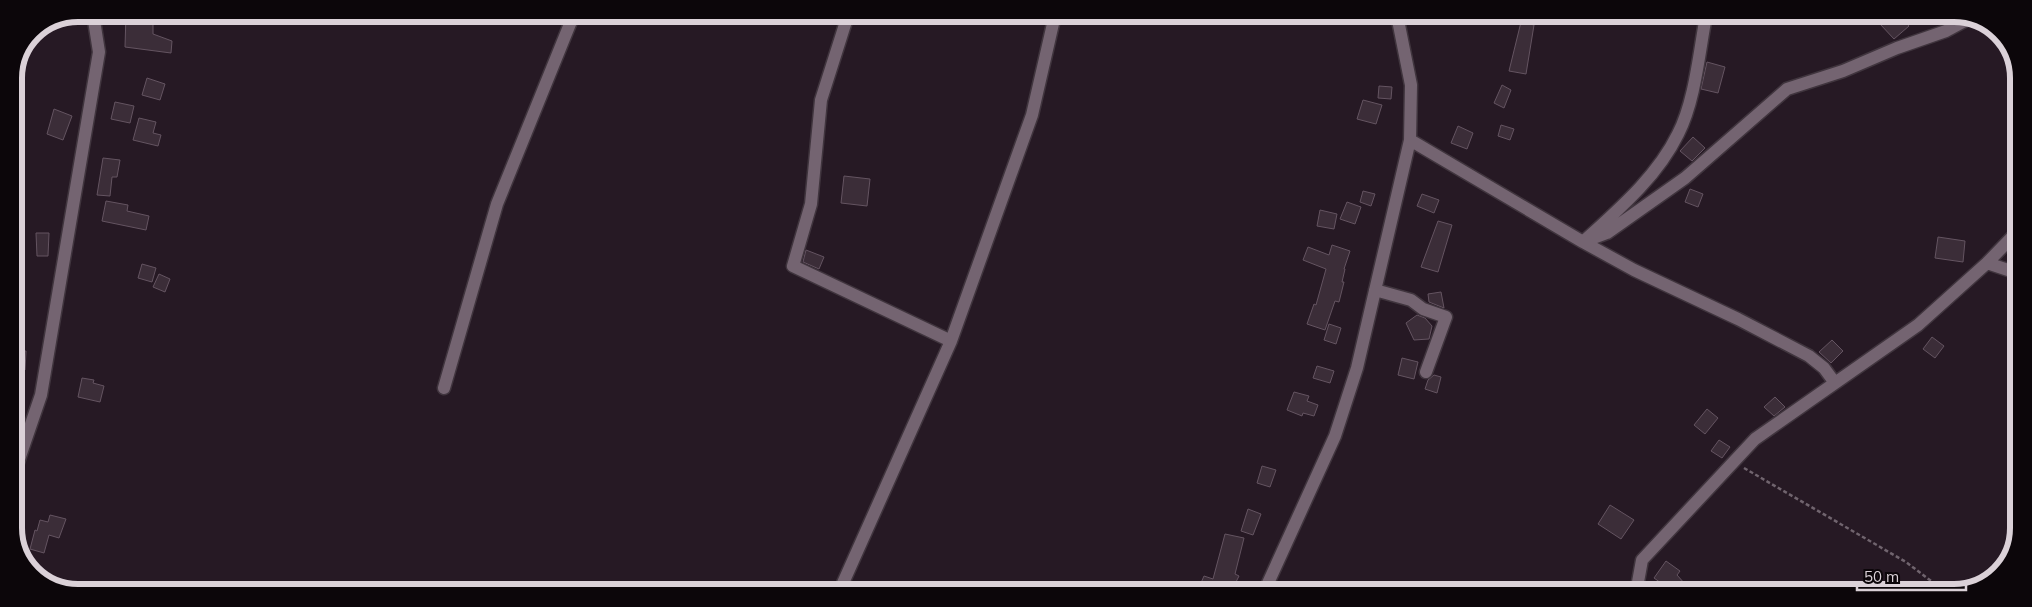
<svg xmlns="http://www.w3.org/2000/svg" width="2032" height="607" viewBox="0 0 2032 607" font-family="Mulish,sans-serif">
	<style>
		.building { fill: #3b2d38; stroke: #645461 }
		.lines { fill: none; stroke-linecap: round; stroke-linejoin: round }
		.street-casing { stroke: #40353e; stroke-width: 15 }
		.secondary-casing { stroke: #40353e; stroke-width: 15 }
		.path { stroke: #70646e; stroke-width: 2.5; stroke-dasharray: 4 2.5; stroke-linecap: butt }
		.street { stroke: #746471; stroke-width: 12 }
		.secondary { stroke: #746471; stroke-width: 12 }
		.rim { fill: none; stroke: #dbd1d8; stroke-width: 6 }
	</style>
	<rect width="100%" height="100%" fill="#261924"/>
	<path class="building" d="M126,14H153V34L172,41L171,53L125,47Z
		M1889,16H1900L1909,26L1894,39L1880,24Z
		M1521,22L1534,25L1526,74L1509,71Z
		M1707,62L1725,67L1718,93L1701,89Z
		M147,78L165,84L160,100L142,95Z
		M1502,85L1511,90L1504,108L1494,103Z
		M1379,86L1392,87L1391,99L1378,98Z
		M1363,100L1382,105L1376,124L1357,119Z
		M115,102L134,106L130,123L111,119Z
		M54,109L72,116L63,140L47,134Z
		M139,118L156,122L153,133L161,135L158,146L133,140Z
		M1501,125L1514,129L1510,140L1498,136Z
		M1458,126L1473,133L1467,149L1451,143Z
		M1693,137L1705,148L1692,161L1680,151Z
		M103,158L120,160L117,177H112L110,196L97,195Z
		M844,176L870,179L867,206L841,203Z
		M1690,189L1703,194L1698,207L1685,202Z
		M1363,191L1375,194L1371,206L1360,202Z
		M1422,194L1439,200L1434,213L1417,206Z
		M106,201L128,205L127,211L149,216L146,230L102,221Z
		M1347,202L1361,207L1355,224L1340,219Z
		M1320,210L1337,214L1334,229L1317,226Z
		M1438,221L1452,225L1438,272L1421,267Z
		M36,233H49L48,256H37Z
		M1938,237L1965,241L1963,262L1935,258Z
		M1332,245L1350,251L1344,269H1345L1342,282H1344L1339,302L1335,301L1325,330L1307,324L1314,304L1316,305L1326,269L1303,260L1308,247L1329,255Z
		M806,250L824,257L819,269L803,262Z
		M142,264L156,268L152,282L138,278Z
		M159,274L170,279L165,292L153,287Z
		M1441,292L1444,308L1429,302L1428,294Z
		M1417,315L1425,318L1432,326L1429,339L1414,340L1406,323Z
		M1329,324L1341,328L1336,344L1324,340Z
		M1932,337L1944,346L1935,358L1923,349Z
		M1832,340L1843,351L1831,363L1819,352Z
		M14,351H26L25,370H14Z
		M1402,358L1418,362L1414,379L1398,375Z
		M1317,366L1334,371L1330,383L1313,378Z
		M1434,375L1441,377L1437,393L1425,389L1428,380Z
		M82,378L94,380L93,383L104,386L100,402L78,397Z
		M1294,392L1309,396L1307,401L1318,405L1314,416L1303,413L1302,416L1287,410Z
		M1775,397L1785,407L1774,416L1764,407Z
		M1707,409L1718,418L1705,434L1694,425Z
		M1719,440L1730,447L1722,458L1711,451Z
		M1262,466L1276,470L1270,487L1257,483Z
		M1610,505L1634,520L1621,539L1598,524Z
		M1248,509L1261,514L1253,535L1241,531Z
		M50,515L66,519L59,538L49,535L44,553L30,549L35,530L37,531L40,520L48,522Z
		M1225,534L1244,538L1235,574L1239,576L1231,592H1197L1204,576L1213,579Z
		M1666,561L1680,571L1677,575L1693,593H1675L1654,578Z"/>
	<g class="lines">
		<defs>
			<path id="street" d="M848,15L821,100L811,204L793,266L951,341
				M1410,140L1583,242C1618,210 1657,177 1678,134C1695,101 1699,53 1706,16
				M1987,263L2017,273
				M1375,290L1411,300L1423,309L1446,317L1426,372
				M1835,383L1824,368L1809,356L1738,319L1634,270L1583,242L1607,233L1685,178L1787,89L1843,71L1897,48L1946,31L1972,17
				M14,474L41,395L99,52L93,14
				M839,592L951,341L1032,115L1055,15
				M1264,592L1335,436L1357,368L1410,140L1411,85L1397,15
				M1636,593L1642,560L1755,439L1918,325L1987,263L2017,232"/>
			<path id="secondary" d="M444,388L497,204L574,14"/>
		</defs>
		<use href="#street" class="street-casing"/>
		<use href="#secondary" class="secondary-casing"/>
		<path class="path" d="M1744,468L1906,562L1947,593"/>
		<use href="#street" class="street"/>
		<use href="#secondary" class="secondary"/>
	</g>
	<path d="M0 0H2032V607H0ZM78 22H1954A56 56 0 0 1 2010 78V528A56 56 0 0 1 1954 584H78A56 56 0 0 1 22 528V78A56 56 0 0 1 78 22Z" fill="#0c060a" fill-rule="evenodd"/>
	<path class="rim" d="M78 22H1954A56 56 0 0 1 2010 78V528A56 56 0 0 1 1954 584H78A56 56 0 0 1 22 528V78A56 56 0 0 1 78 22Z"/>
	<path d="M1857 582v8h109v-8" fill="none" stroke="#dbd1d8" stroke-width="2.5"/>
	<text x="1864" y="582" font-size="15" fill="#dbd1d8" stroke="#0c060a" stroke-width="4" paint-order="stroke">50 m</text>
</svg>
